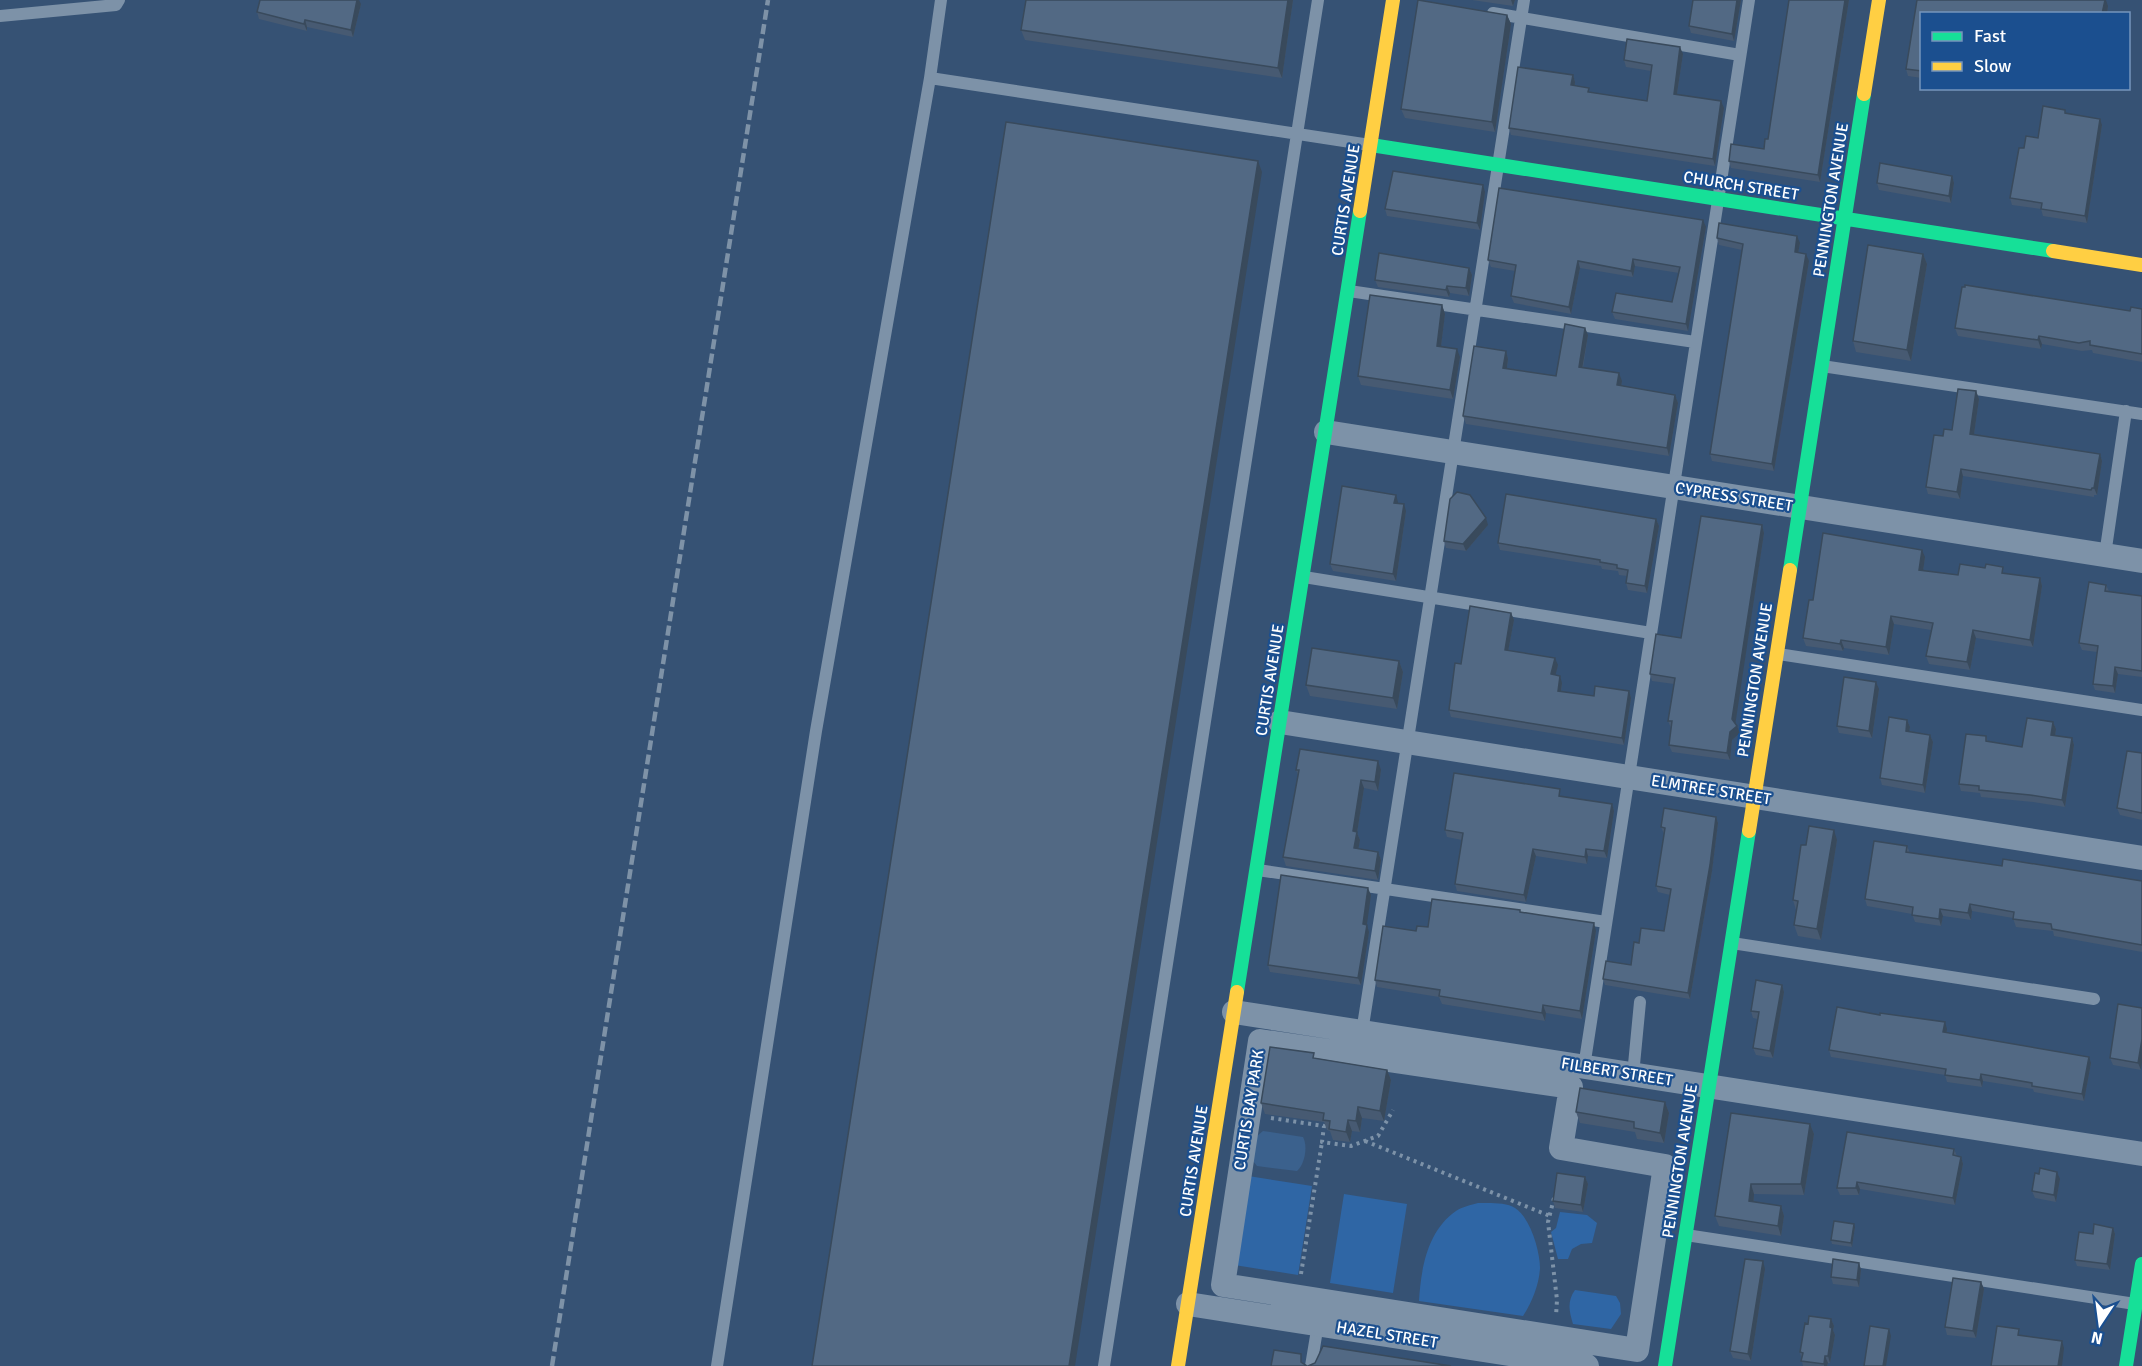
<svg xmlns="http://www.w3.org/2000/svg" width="2142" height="1366" viewBox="0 0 2142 1366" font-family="Signika,sans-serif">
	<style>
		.green { fill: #2f66a5 }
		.water { fill: #3b618d }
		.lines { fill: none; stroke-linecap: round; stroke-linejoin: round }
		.path { stroke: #7d92a8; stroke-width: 4; stroke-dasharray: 3 4.5; stroke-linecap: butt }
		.lane { stroke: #7d92a8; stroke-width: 12 }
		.street { stroke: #7d92a8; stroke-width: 24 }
		.fast { stroke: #16e098; stroke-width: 14 }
		.slow { stroke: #ffcf43; stroke-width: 14 }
		.rail { stroke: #7e92a7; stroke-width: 4.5; stroke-dasharray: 10 4.5; stroke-linecap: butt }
		.wall { fill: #475a72 }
		.shaded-wall { fill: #394a5c }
		.building { fill: #526984; stroke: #394a5c; stroke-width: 1.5 }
		.labels { text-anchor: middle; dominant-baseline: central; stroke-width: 4.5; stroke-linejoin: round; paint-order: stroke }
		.street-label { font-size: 16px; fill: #fff; stroke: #1b4f8f }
	</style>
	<rect width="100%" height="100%" fill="#365274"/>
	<path class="green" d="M1242,1175L1312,1186L1298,1275L1228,1264Z
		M1344,1194L1407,1204L1393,1293L1330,1283Z
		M1478,1203C1489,1203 1506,1202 1515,1208C1530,1217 1540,1251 1540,1268C1539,1285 1532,1302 1523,1316L1419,1301C1421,1269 1427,1231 1456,1211C1462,1207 1471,1205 1478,1203Z
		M1560,1212L1587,1215L1597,1223L1592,1243L1581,1244L1572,1249L1568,1259H1558L1551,1232L1556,1228Z
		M1575,1290L1616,1296L1620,1303L1621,1314L1611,1329L1573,1324C1569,1311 1567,1301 1575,1290Z"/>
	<path class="water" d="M1263,1131L1303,1137C1308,1146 1305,1164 1297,1171L1257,1166L1253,1161L1257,1136Z"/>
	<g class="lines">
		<path class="path" d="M1271,1118L1324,1126L1322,1142L1351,1146L1378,1136L1393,1110
			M1365,1141L1550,1216
			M1554,1198L1548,1222L1557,1300L1556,1316
			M1301,1274L1322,1142"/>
		<path class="lane" d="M1493,13L1740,55
			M0,16L116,5L119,0
			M930,78L1370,145
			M1349,291L1695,342
			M1822,366L2142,414
			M2105,555L2126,411
			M1304,577L1651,633
			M1778,654L2142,710
			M1258,870L1606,922
			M1732,943L2094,999
			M1362,1032L1524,0
			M1584,1067L1749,0
			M1633,1075L1640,1002
			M1686,1235L2135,1304
			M717,1366L816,731L930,78L941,0
			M1104,1366L1318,0
			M1311,1366L1318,1324"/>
		<path class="street" d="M1326,432L2142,561
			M1280,722L2142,858
			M1234,1012L2142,1154
			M1260,1041L1571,1087L1561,1148L1665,1166L1637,1350L1223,1285Z
			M1188,1304L1587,1366"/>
		<path class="fast" d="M1371,145L2053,251
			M1790,570L1864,94
			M1237,992L1360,211
			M1665,1366L1749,831
			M2126,1366L2142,1264"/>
		<path class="slow" d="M1864,94L1879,0
			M1360,211L1393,0
			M2053,251L2142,265
			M1749,831L1790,570
			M1178,1366L1237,992"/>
		<path class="rail" d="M552,1366L768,0"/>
	</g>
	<path class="wall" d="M1293,0L1282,78L1025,40L1021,30Z
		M1472,0H1515L1513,6Z
		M1693,0H1741L1734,41L1691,33L1689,26Z
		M1789,0H1849L1820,182L1731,168L1729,161L1764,149L1768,139Z
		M1917,0L2108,6L2107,14H1922V78L1908,76L1906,69Z
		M361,4L353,37L307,27V31L259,19L257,12Z
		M1507,15L1511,24L1495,132L1405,118L1401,109Z
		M1683,54L1677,94L1724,108L1715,166L1511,135L1509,128L1573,75L1575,82V85L1591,93L1647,101L1651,71L1626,67L1624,60Z
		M2065,110L2066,114L2102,125L2087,223L2043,216L2041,209L2012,205L2010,198L2024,148L2038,138Z
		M1952,176L1954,183L1951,203L1879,190L1877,183Z
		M1485,192L1480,230L1387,216L1385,209Z
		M1706,227L1688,331L1615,319L1612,312L1672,302L1679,273L1635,266L1633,277L1580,268L1571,314L1514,303L1511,296L1515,271L1491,267L1488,260Z
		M1717,238L1800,243L1798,253L1809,261L1774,471L1712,461L1710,454L1742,250L1719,245Z
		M1923,254L1927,264L1911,361L1856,352L1853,341Z
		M1469,268L1472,275L1469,296L1450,293L1449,297L1378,287L1375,280Z
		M1442,305L1445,314L1441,346L1460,357L1453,399L1361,385L1358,376Z
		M2142,309V362L2093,353L2092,350L2082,351L2042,344L2041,349L1958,336L1955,328Z
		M1585,328L1588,335L1583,368L1622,381L1621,386L1675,395L1678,403L1669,456L1466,424L1463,416L1506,351L1508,359L1507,368L1556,376Z
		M1976,391L1979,399L1974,434L2100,454L2102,461L2097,495H2094V497L1963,476L1960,499L1928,494L1926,487L1943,436L1952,430Z
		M1398,502V503L1406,511L1396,581L1333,571L1330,564Z
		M1656,519L1659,526L1647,593L1628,590L1626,583L1627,576L1619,575L1618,571L1602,569L1601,566L1500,550L1498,543Z
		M1488,525L1466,551L1446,548L1444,541Z
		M1762,525L1764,533L1735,723L1740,733L1732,740L1730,760L1672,752L1669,745L1671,728L1668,721L1674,684L1652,681L1650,674L1681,638Z
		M1925,557L1923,570L1958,575L2006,573L2040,578L2042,586L2033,647L1976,638L1970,670L1929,664L1926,656L1931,630L1894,624L1889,655L1844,648L1843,651L1806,646L1803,638L1813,600Z
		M2106,585L2109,591L2142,596V677L2118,674L2115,693L2095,690L2093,684L2097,652L2082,650L2079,643Z
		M1511,613L1514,620L1508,651L1558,665L1555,675L1562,683L1561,692L1594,696L1629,691L1631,698L1624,745L1451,717L1449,710L1461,664Z
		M1399,661L1403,672L1397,709L1310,696L1306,685Z
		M1879,689L1872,738L1839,733L1837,726Z
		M1907,720L1910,727L1909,731L1930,735L1933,742L1925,793L1882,785L1880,778Z
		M2053,722L2056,729L2055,736L2072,738L2074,745L2065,807L2033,802L1981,797L1980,793L1961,791L1959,784L1986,736L1988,742L2022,747Z
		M2142,753V820L2120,815L2117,808Z
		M1296,770H1381L1378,791L1364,788L1357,833L1360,840L1358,849L1378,852L1381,860L1378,880L1286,866L1283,857L1298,775Z
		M1563,797L1612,804L1614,811L1607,858L1588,856L1587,864L1536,856L1526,902L1457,891L1455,884L1462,840L1447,837L1445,830Z
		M1716,817L1718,823L1712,871L1690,999L1605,985L1603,979L1631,965L1639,943L1664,931L1670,895L1658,892L1656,886L1664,834L1661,827Z
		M1837,840L1821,940L1798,936L1794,925L1796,910L1793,900L1806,845Z
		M1907,846L1910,853L2002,866L2142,881V952L2054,936L2053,931L2016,927L2013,918L1972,911L1971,920L1943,916L1941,926L1915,922L1912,914L1867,906L1865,899Z
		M1371,895L1366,925L1369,932L1361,985L1270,972L1268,965Z
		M1521,912L1596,931L1582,1019L1546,1013L1545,1021L1442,1004L1439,997L1377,987L1375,980L1416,931L1428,927Z
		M1782,985L1784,992L1773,1058L1756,1055L1753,1048L1758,1019L1753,1018L1751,1011Z
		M2142,1008L2141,1070L2113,1065L2110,1058Z
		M1947,1029V1032L2091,1063L2084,1101L2034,1092L2033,1089L1983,1081L1982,1087L1947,1082L1945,1075L1831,1057L1829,1050Z
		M1315,1058L1387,1070L1391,1080L1384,1121L1362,1118L1360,1132L1352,1131L1350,1142L1333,1140L1330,1131L1327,1130L1324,1122L1265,1114L1261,1103Z
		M1665,1102L1669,1113L1664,1143L1637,1139L1635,1132L1580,1123L1576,1112Z
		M1810,1124L1814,1134L1804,1195L1754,1194V1202L1781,1206L1784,1216L1781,1236L1719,1226L1715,1216Z
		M1954,1149L1957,1156L1961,1157L1963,1164L1955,1205L1860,1189L1859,1195H1840L1837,1188Z
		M1585,1177L1588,1184L1583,1212L1555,1208L1553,1201Z
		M2060,1179L2056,1202L2035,1198L2032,1191Z
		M1855,1227L1852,1247L1832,1244L1831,1240Z
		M2113,1228L2115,1234L2110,1270L2077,1266L2075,1260Z
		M1859,1263L1861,1270L1859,1287L1833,1284L1831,1277Z
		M1765,1269L1751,1361L1733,1358L1730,1351Z
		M1981,1282L1984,1289L1976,1338L1947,1335L1945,1327Z
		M1831,1319L1834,1326L1833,1330L1835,1335L1830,1363H1828L1827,1366H1803L1800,1352L1808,1324Z"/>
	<path class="shaded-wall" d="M357,0H359L361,4L353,37L351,30Z
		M1288,0H1293L1282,78L1278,68Z
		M1511,0H1515L1513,6Z
		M1737,0H1741L1734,41L1732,34Z
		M1845,0H1849L1820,182L1818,175Z
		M2105,0H2106L2108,6L2107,14H2102Z
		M1507,15L1511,24L1495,132L1492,122Z
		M305,20L307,27V31L304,24Z
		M1680,47L1683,54L1676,100L1674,94Z
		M1573,75L1575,82L1574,92L1571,85Z
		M1721,101L1724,108L1715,166L1713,159Z
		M2100,119L2102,125L2087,223L2085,216Z
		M1258,161L1262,172L1075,1366H1069Z
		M1952,176L1954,183L1951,203L1949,196Z
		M1483,185L1485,192L1480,230L1477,223Z
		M1703,220L1706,227L1688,331L1686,324Z
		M1797,236L1800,243L1797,259L1795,252Z
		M1806,254L1809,261L1774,471L1772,464Z
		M1923,254L1927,264L1911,361L1907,350Z
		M1633,259L1635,266L1633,277L1631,271Z
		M1578,261L1580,268L1571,314L1569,307Z
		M1469,268L1472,275L1469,296L1466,288Z
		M1447,286L1450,293L1449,297L1446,290Z
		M1442,305L1445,314L1440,354L1437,346Z
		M1585,328L1588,335L1581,375L1579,367Z
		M2039,336L2042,344L2041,349L2038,340Z
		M1457,349L1460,357L1453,399L1450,390Z
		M1506,351L1508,359L1506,375L1503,368Z
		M1619,373L1622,381L1620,393L1617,385Z
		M1976,391L1979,399L1973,441L1970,434Z
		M1675,395L1678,403L1669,456L1667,448Z
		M2100,454L2102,461L2097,495L2094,488Z
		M1961,469L1963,476L1960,499L1957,492Z
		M1396,495L1398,502L1397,510L1394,503Z
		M1404,504L1406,511L1396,581L1393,574Z
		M1486,518L1488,525L1466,551L1463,544Z
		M1656,519L1659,526L1647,593L1645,586Z
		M1762,525L1764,533L1735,726L1732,719Z
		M1922,550L1925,557L1922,578L1919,570Z
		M2040,578L2042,586L2033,647L2030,640Z
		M1511,613L1514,620L1507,657L1505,650Z
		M1891,616L1894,624L1889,655L1886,647Z
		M1973,630L1976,638L1970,670L1967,662Z
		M1841,640L1844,648L1843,651L1840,644Z
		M1555,658L1558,665L1554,681L1551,674Z
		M1399,661L1403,672L1397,709L1393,698Z
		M2115,667L2118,674L2115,693L2113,686Z
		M1560,676L1562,683L1560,698L1558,691Z
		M1876,682L1879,689L1872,738L1869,731Z
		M1629,691L1631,698L1624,745L1622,738Z
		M1907,720L1910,727L1908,738L1906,731Z
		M2053,722L2056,729L2054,742L2051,735Z
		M1737,726L1740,733L1732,740L1730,760L1727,753L1730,732Z
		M1930,735L1933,742L1925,793L1923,785Z
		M2072,738L2074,745L2065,807L2062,800Z
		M1378,761L1381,770L1378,791L1375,782Z
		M1361,780L1364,788L1357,833L1360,840L1357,856L1354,848L1353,831Z
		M1612,804L1614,811L1607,858L1604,851Z
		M1716,817L1718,823L1712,871L1690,999L1688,993Z
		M1834,830L1837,840L1821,940L1817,929Z
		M1533,849L1536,856L1526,902L1524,895Z
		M1586,849L1588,856L1587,864L1585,857Z
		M1378,852L1381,860L1378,880L1375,871Z
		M1368,888L1371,895L1366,931L1363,924Z
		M1970,904L1972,911L1971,920L1968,913Z
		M1940,909L1943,916L1941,926L1939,919Z
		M1594,923L1596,931L1582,1019L1580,1011Z
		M1367,925L1369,932L1361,985L1358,978Z
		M1782,985L1784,992L1773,1058L1770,1051Z
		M1543,1005L1546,1013L1545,1021L1542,1013Z
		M1945,1022L1947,1029L1946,1038L1943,1032Z
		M2142,1039V1062L2141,1070L2138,1063Z
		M2089,1057L2091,1063L2084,1101L2082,1094Z
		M1387,1070L1391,1080L1384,1121L1380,1111Z
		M1981,1074L1983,1081L1982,1087L1980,1080Z
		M1665,1102L1669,1113L1664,1143L1660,1133Z
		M1358,1107L1362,1118L1360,1132L1356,1121Z
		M1348,1120L1352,1131L1350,1142L1346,1132Z
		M1810,1124L1814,1134L1804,1195L1801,1184Z
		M1961,1157L1963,1164L1955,1205L1953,1198Z
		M2057,1172L2060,1179L2056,1202L2054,1195Z
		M1585,1177L1588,1184L1583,1212L1581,1205Z
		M1857,1182L1860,1189L1859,1195L1856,1188Z
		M1751,1184L1754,1194L1753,1212L1749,1201Z
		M1781,1206L1784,1216L1781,1236L1778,1226Z
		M1854,1224L1855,1227L1852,1247L1851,1243Z
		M2113,1228L2115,1234L2110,1270L2107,1264Z
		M1763,1261L1765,1269L1751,1361L1748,1354Z
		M1859,1263L1861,1270L1859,1287L1857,1280Z
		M1981,1282L1984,1289L1976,1338L1973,1331Z
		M1831,1319L1834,1326L1833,1330L1835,1335L1830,1363L1828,1356Z
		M1889,1329L1891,1336L1886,1366H1883Z
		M2062,1341L2064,1348L2062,1366H2058Z
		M1825,1356L1828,1363L1827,1366H1824V1364Z"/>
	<path class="building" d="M260,0H357L351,30L305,20L304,24L257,12Z
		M1026,0H1288L1278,68L1021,30Z
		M1418,0L1507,15L1492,122L1401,109Z
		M1693,0H1737L1732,34L1689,26Z
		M1789,0H1845L1818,175L1729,161L1731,144L1764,149L1765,139H1768Z
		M1917,0H2105L2102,14H1922V71L1906,69Z
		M1627,39L1680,47L1674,94L1721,101L1713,159L1509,128L1518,67L1573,75L1571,85L1589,88L1588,92L1647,101L1652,65L1624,60Z
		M2043,106L2065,110V113L2100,119L2085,216L2041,209L2042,203L2010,198L2019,148H2024L2026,136L2038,138Z
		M1006,122L1258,161L1069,1366H812Z
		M1880,163L1952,176L1949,196L1877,183Z
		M1393,171L1483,185L1477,223L1385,209Z
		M1499,188L1703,220L1686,324L1612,312L1616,293L1672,302L1680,267L1633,259L1631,271L1578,261L1569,307L1511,296L1516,265L1488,260Z
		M1719,223L1797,236L1795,252L1806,254L1772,464L1710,454L1743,244L1717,238Z
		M1868,245L1923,254L1907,350L1853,341Z
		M1379,253L1469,268L1466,288L1447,286L1446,290L1375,280Z
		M1965,285L2130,311L2131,307L2142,309V354L2090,345V341L2079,343L2039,336L2038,340L1955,328L1962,287H1965Z
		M1370,295L1442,305L1437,346L1457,349L1450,390L1358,376Z
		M1565,324L1585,328L1579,367L1619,373L1617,385L1675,395L1667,448L1463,416L1474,346L1506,351L1503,368L1556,376Z
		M1958,389L1976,391L1970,434L2100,454L2094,488H2092L2091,490L1961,469L1957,492L1926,487L1934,435L1943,436L1944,429L1952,430Z
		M1342,486L1396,495L1394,503L1404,504L1393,574L1330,564Z
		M1457,492L1470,495L1486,518L1463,544L1444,541L1450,499Z
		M1506,494L1656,519L1645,586L1626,583L1628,570L1617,568V565L1600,562V560L1498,543Z
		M1701,516L1762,525L1732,719L1737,726L1730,732L1727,753L1669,745L1672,721H1668L1675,678L1650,674L1656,634L1681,638Z
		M1823,533L1922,550L1919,570L1958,575L1960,564L1985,568L1986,564L2003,567L2002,573L2040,578L2030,640L1973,630L1967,662L1926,656L1933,623L1891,616L1886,647L1841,640L1840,644L1803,638L1809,600H1813Z
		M2089,582L2106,585L2105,591L2142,596V671L2115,667L2113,686L2093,684L2098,646L2079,643Z
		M1470,606L1511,613L1505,650L1555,658L1551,674L1560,676L1558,691L1594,696L1595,686L1629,691L1622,738L1449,710L1455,663L1461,664Z
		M1312,648L1399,661L1393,698L1306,685Z
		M1844,677L1876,682L1869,731L1837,726Z
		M1889,717L1907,720L1906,731L1930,735L1923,785L1880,778Z
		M2027,718L2053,722L2051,735L2072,738L2062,800L2030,795L1979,790V786L1959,784L1966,734L1986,736V741L2022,747Z
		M1300,749L1378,761L1375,782L1361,780L1353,831L1357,832L1354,848L1378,852L1375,871L1283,857L1299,770H1296Z
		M2127,751L2142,753V813L2117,808Z
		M1454,773L1560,789L1559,796L1612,804L1604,851L1586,849L1585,857L1533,849L1524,895L1455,884L1463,833L1445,830Z
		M1664,808L1716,817L1710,865L1688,993L1603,979L1606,961L1631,965L1634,942L1639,943L1641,928L1664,931L1671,889L1656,886L1665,828L1661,827Z
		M1809,826L1834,830L1817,929L1794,925L1798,901L1793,900L1801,845H1806Z
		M1874,841L1907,846L1906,852L2002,866L2003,859L2142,881V945L2052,929L2051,924L2013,919L2014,912L1970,904L1968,913L1940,909L1939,919L1912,915L1913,907L1865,899Z
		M1281,875L1368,888L1363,924L1367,925L1358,978L1268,965Z
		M1432,899L1520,910V912L1540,915L1594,923L1580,1011L1543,1005L1542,1013L1439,996L1440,990L1375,980L1383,926L1416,931L1417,926L1428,927Z
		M1756,980L1782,985L1770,1051L1753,1048L1759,1012L1751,1011Z
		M2118,1004L2142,1008V1039L2138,1063L2110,1058Z
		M1837,1007L1880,1015V1013L1945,1022L1943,1032L2089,1057L2082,1094L2032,1086V1083L1981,1074L1980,1080L1945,1075L1946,1069L1829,1050Z
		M1270,1047L1314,1053L1313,1058L1387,1070L1380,1111L1358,1107L1356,1121L1348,1120L1346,1132L1329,1129L1330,1121L1323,1120L1324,1113L1261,1103Z
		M1580,1088L1665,1102L1660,1133L1634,1128V1122L1576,1112Z
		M1731,1113L1810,1124L1801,1184H1751L1749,1201L1781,1206L1778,1226L1715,1216Z
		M1847,1132L1954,1149L1953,1155L1961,1157L1953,1198L1857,1182L1856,1188H1837Z
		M2040,1168L2057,1172L2054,1195L2032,1191L2035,1173L2039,1174Z
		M1557,1173L1585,1177L1581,1205L1553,1201Z
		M1834,1221L1854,1224L1851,1243L1831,1240Z
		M2094,1224L2113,1228L2107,1264L2075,1260L2079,1232L2093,1234Z
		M1745,1259L1763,1261L1748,1354L1730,1351Z
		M1833,1259L1859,1263L1857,1280L1831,1277Z
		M1953,1278L1981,1282L1973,1331L1945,1327Z
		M1809,1316L1831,1319L1830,1327L1832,1328L1828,1356H1825L1824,1364L1801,1361L1803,1353L1800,1352L1805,1323L1808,1324Z
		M1870,1326L1889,1329L1883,1366H1864Z
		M1997,1326L2019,1329L2018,1335L2062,1341L2058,1366H1991Z
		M1323,1346L1451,1366H1308L1315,1363Z
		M1274,1350L1301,1354V1362L1307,1366H1271Z"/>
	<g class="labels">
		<g class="street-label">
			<text transform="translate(1741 186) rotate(9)">CHURCH STREET</text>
			<text transform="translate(1346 200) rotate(-81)">CURTIS AVENUE</text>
			<text transform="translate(1831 200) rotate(-81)">PENNINGTON AVENUE</text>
			<text transform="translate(1734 497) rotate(9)">CYPRESS STREET</text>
			<text transform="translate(1270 680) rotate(-81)">CURTIS AVENUE</text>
			<text transform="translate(1755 680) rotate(-81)">PENNINGTON AVENUE</text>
			<text transform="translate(1711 790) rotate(9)">ELMTREE STREET</text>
			<text transform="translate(1617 1072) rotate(9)">FILBERT STREET</text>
			<text transform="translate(1249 1110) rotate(-81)">CURTIS BAY PARK</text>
			<text transform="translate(1194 1161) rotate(-81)">CURTIS AVENUE</text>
			<text transform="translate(1680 1161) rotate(-81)">PENNINGTON AVENUE</text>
			<text transform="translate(1387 1335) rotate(9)">HAZEL STREET</text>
		</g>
	</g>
	<rect x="1920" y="12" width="210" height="78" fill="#1b4f8f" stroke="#7695bc" stroke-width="1.5"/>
	<rect x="1932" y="32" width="30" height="9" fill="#16e098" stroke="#7695bc" stroke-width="1.5"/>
	<text x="1974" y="42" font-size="18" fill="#ffffff">Fast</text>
	<rect x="1932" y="62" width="30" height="9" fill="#ffcf43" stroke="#7695bc" stroke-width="1.5"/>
	<text x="1974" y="72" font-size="18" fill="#ffffff">Slow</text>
	<g transform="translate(2100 1324) rotate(193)" stroke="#1b4f8f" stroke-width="4.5" paint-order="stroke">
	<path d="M0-4.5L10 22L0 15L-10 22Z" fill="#ffffff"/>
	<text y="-9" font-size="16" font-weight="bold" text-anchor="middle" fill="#ffffff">N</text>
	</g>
</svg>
